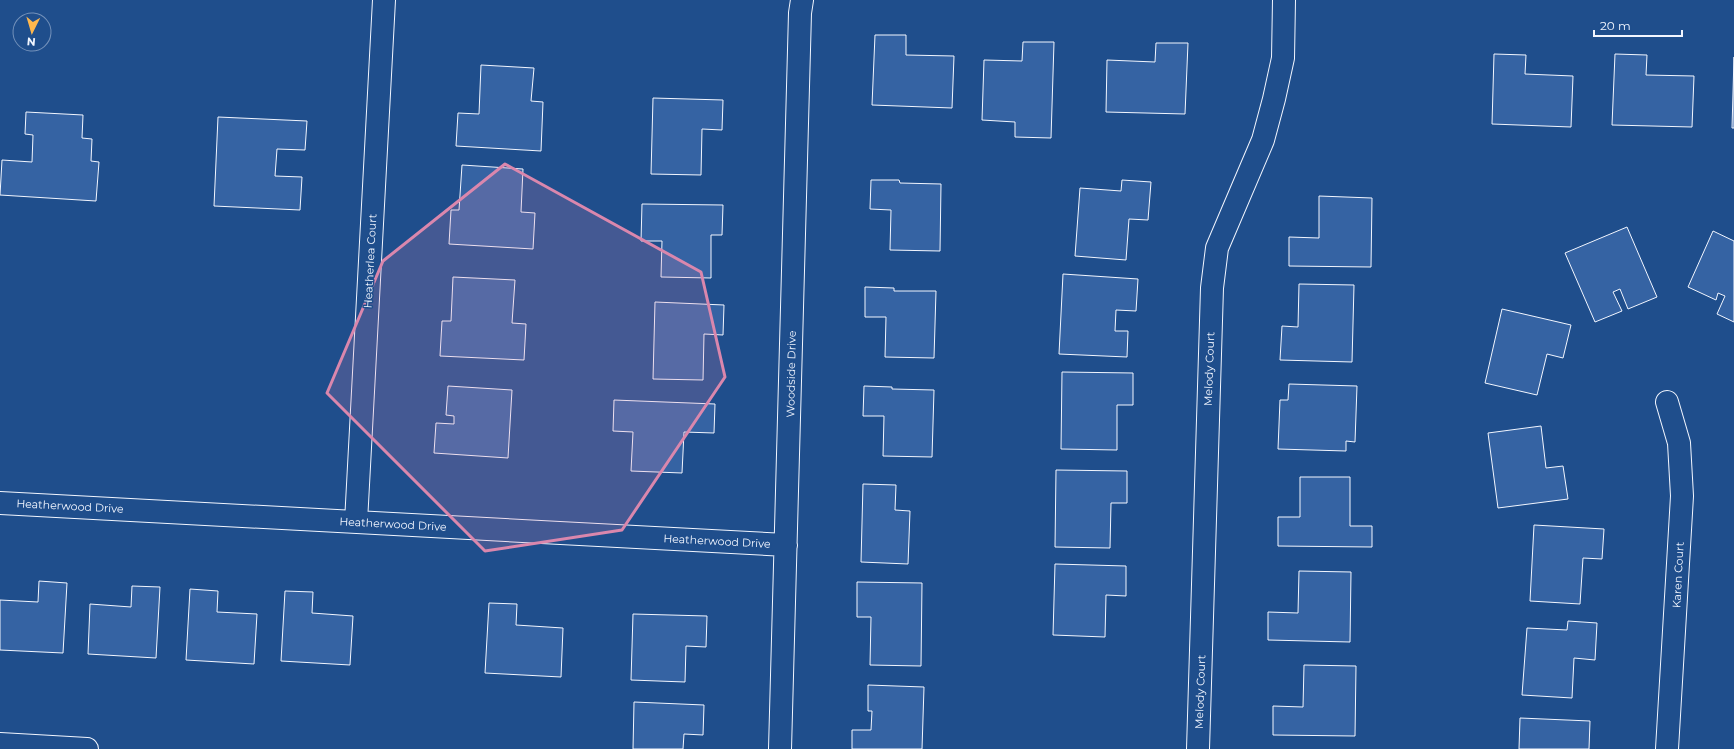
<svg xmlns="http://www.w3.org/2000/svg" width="1734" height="749" viewBox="0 0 1734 749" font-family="Montserrat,sans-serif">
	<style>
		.building { fill: #3563a3; stroke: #f2f6ff }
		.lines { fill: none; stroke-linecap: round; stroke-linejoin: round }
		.minor-casing { stroke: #f2f6ff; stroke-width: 24 }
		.minor { stroke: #1f4e8c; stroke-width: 22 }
		.marked { fill: #da87ad; fill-opacity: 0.2; stroke: #da87ad; stroke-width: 3; stroke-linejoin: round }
		.labels { text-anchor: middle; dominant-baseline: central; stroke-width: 3; stroke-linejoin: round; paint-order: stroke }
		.street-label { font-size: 11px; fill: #f2f6ff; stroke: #1f4e8c }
	</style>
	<rect width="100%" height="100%" fill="#1f4e8c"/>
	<path class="building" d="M875,35H906V55L954,56L952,108L872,105Z
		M1023,42H1054L1051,138L1015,137V122L982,120L984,60L1022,61Z
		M1156,43H1188L1185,114L1106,112L1107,60L1155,62Z
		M1494,54L1526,55L1525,74L1573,76L1571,127L1492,124Z
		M1615,54L1647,55L1646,75L1694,76L1692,127L1612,125Z
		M1734,57V128H1732Z
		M481,65L534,68L531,101L543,102L541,151L456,146L458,113L479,114Z
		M653,98L723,100L722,130L702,129L701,175L651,174Z
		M26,112L83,115L82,138L92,139L91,161L99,162L96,201L0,195L2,160L32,162L33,135L25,134Z
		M218,117L307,121L305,150L277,149L275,176L302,177L300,210L214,206Z
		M462,165L523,169L521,212L535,213L533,249L449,244L451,210H459Z
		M871,180H899L900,183L941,184L940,251L890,250L891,210L870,209Z
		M1122,180L1151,182L1148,220L1129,219L1126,260L1075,256L1080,188L1121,191Z
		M1319,196L1372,198L1371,267L1289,266V237L1319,238Z
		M642,204L723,205L722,235H711V278L661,277L662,241H641Z
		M1627,227L1657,297L1628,309L1620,289L1613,292L1622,311L1595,322L1565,253Z
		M1713,231L1734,241V322L1717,314L1725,296L1718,293L1716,300L1688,287Z
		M1063,274L1138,279L1136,311L1116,310L1115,331H1128L1127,357L1059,354Z
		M453,277L515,280L512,323L526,324L524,360L440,356L442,321H451Z
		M1299,284L1354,285L1352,362L1280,360L1282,326L1298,327Z
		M865,287L894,288V291H936L934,358L885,357L886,317H865Z
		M655,302L724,305L723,335L704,334L703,380L653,379Z
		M1502,309L1571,325L1563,358L1547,354L1537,395L1485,383Z
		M1062,372L1133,373V405H1117V450L1061,449Z
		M1289,384L1357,386L1355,442L1346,441V451L1278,449L1280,400H1288Z
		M448,386L512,390L508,458L434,453L436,423L454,424V416L446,415Z
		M864,386L892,387V389L934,390L932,457L883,456L884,416H863Z
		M614,400L715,404L714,433L684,432L682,473L631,471L633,432L613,431Z
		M1541,426L1546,468L1563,466L1568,499L1498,508L1488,433Z
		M1056,470L1127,471V503H1111L1110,548L1055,547Z
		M1300,477H1350V526H1372V547L1278,546V517H1300Z
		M863,484L896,485L895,510L910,511L908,564L861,562Z
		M1534,525L1604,529L1602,559L1583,558L1580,604L1530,601Z
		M1055,564L1126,566V596L1106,595L1105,637L1053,635Z
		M1299,571L1351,572L1350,642L1268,640V612L1298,613Z
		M39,581L67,583L63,653L0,650V600L38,602Z
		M857,582L922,583L921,666L870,665L871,617H857Z
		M132,586L160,587L156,658L88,654L90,604L131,607Z
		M190,589L218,591L217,612L257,614L254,664L186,660Z
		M285,591L313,592L312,613L353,616L350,665L281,661Z
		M489,603L517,604L516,625L563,628L561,677L485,673Z
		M633,614L707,616L706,647L686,646L685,682L631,680Z
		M1568,621L1597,623L1595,660L1574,658L1572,698L1522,695L1527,628L1567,630Z
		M1304,665L1356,666L1355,736L1273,735V706L1303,707Z
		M868,685L924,687L922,749H852V730H871L872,711H868Z
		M634,702L704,705L703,735L684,734L683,749H633Z
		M1520,718L1590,721L1589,749H1519Z"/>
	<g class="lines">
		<defs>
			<path id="minor" d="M0,503L786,545
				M356,522L384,0
				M0,744L87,749
				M780,749L800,13L802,0
				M1198,749L1212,288L1217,248L1263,140L1274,99L1283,58L1284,0
				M1667,749L1682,496L1679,443L1667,402"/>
		</defs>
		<use href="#minor" class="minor-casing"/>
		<use href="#minor" class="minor"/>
	</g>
	<path class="marked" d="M505,164L701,272L725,377L622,530L485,551L327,393L383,261Z"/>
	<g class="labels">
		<g class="street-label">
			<text transform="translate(370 261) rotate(-87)">Heatherlea Court</text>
			<text transform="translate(1209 369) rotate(-88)">Melody Court</text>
			<text transform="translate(791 374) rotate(-89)">Woodside Drive</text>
			<text transform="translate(70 506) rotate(3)">Heatherwood Drive</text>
			<text transform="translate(393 524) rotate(3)">Heatherwood Drive</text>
			<text transform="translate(717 541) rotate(3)">Heatherwood Drive</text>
			<text transform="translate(1678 575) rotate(-87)">Karen Court</text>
			<text transform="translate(1200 692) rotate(-88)">Melody Court</text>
		</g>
	</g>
	<g transform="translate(32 32) rotate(185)"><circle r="19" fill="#1f4e8c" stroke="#7391ba"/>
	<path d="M0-3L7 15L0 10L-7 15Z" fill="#ffb74d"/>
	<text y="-6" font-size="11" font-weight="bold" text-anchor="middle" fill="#f2f6ff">N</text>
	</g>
	<path d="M1594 30v6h88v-6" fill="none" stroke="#f2f6ff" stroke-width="2"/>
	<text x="1600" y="30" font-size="12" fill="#f2f6ff" stroke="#1f4e8c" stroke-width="3" paint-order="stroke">20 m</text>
</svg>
